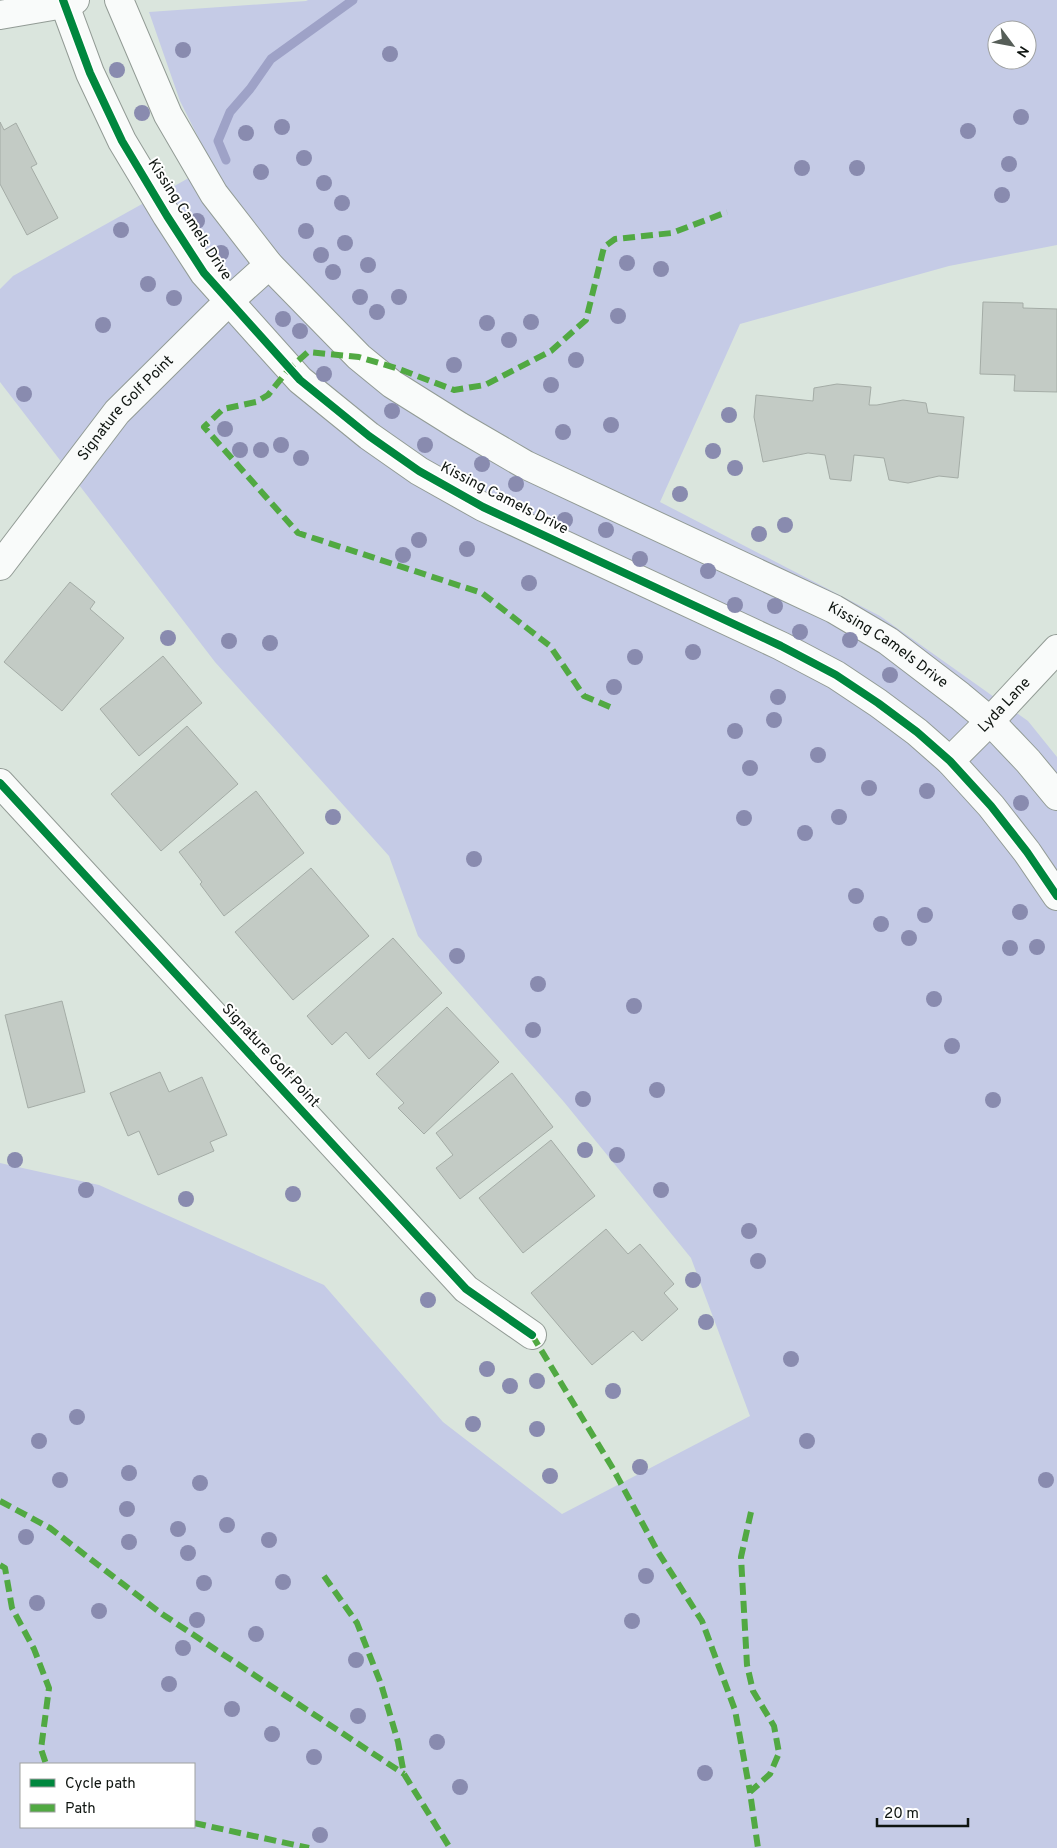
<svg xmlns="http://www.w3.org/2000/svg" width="1057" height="1848" viewBox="0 0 1057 1848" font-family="Overpass,sans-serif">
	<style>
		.green { fill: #c5cbe6; fill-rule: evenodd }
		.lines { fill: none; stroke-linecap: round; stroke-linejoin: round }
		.stream { stroke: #9ea2c7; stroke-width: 9 }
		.building { fill: #c3cbc5; stroke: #a4aca6 }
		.minor-casing { stroke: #929b95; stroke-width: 30 }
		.minor { stroke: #f9fbfa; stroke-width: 28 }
		.quiet { stroke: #51a942; stroke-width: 6; stroke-dasharray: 12 6; stroke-linecap: butt }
		.cycleway-casing { stroke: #fff; stroke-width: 11 }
		.cycleway { stroke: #00873e; stroke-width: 8 }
		.tree { fill: #898baf }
		.labels { text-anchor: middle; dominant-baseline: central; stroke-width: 4; stroke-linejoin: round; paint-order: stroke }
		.street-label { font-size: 15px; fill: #0f1511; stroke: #fff }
	</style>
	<rect width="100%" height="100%" fill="#dae5dd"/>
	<path class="green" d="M308,0H1057V245L949,266L740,324L660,502L880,616L1028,721L1057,757V1848H0V1163L99,1185L324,1285L443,1422L562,1514L750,1416L691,1258L564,1102L418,936L389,856L215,662L0,382V289L13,276L212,165L180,101L149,12L306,1ZM997,30H1027V60H997ZM21,1764H194V1827H21Z"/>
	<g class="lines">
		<path class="stream" d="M226,160L218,141L230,112L250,89L271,59L353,0"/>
	</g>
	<path class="building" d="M0,122L4,130L16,123L37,164L31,167L58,218L27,235L0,184Z
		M983,302L1023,303V308L1057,309V392L1014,391L1015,375L980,374Z
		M837,384L871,387L869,405H877L903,400L926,403L928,413L964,417L958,478L939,476L908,483L889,480L884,458L854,455L851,481L830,479L825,455L808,453L763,462L754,417L756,395L813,401L814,388Z
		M70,582L95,602L90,609L124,638L62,711L4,662Z
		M163,656L202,703L139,756L100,709Z
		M187,726L238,784L161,851L111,794Z
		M256,791L304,853L224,916L200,884L202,882L179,852Z
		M311,868L369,936L293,1000L235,932Z
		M393,938L442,993L369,1059L346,1032L332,1045L307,1016Z
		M62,1001L85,1092L28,1108L5,1015Z
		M447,1007L499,1062L424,1134L398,1108L404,1103L376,1074Z
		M160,1072L169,1092L202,1077L227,1135L210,1142L214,1151L158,1175L139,1131L128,1136L110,1093Z
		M512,1073L553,1127L460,1199L436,1168L453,1155L436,1133Z
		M551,1140L595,1196L523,1253L479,1198Z
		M606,1229L628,1254L640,1244L674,1284L664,1293L678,1309L642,1341L633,1331L592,1365L531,1293Z"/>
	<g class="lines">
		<defs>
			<g id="minor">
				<path d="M63,0L90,73L122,141L167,216L204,273L300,380L369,436L419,471L483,507L781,646L836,675L878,703L917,732L950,761L991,806L1027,852L1057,896"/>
				<path id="s1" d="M119,0L168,115L214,194L269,265L359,357L392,384L459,426L526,465L834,609L888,641L960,696L990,721L1028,761L1057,796"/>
				<path d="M0,15L64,4L75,0"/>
				<path id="s2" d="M0,566L117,412L228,302L269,265"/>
				<path id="s3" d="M950,761L990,721L1057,649"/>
				<path d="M0,783L466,1289L532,1335"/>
			</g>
		</defs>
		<use href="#minor" class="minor-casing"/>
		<use href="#minor" class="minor"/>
		<path class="quiet" d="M610,707L584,696L550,646L482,593L298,533L204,427L223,409L256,402L268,395L289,369L308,352L359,357L399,369L454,390L485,385L551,351L586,320L604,247L615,239L672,233L727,212
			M532,1335L612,1467L658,1552L702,1621L735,1710L750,1792
			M0,1501L50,1528L162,1614L404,1774
			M751,1512L741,1557L747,1665L753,1691L774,1726L779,1753L770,1774L750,1792L758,1848
			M0,1565L5,1568L12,1608L34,1649L49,1688L41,1749L46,1764
			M324,1576L357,1623L381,1684L398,1742L404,1774L450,1848
			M194,1823L309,1848"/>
		<defs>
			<path id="cycleway" d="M63,0L90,73L122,141L167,216L204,273L300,380L369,436L419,471L483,507L781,646L836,675L878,703L917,732L950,761L991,806L1027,852L1057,896
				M0,783L466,1289L532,1335"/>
		</defs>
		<use href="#cycleway" class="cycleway-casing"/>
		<use href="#cycleway" class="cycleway"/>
	</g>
	<g class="tree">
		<circle cx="183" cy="50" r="8"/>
		<circle cx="390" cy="54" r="8"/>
		<circle cx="117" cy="70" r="8"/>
		<circle cx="142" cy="113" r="8"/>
		<circle cx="1021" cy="117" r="8"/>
		<circle cx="282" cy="127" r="8"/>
		<circle cx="968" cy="131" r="8"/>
		<circle cx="246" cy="133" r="8"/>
		<circle cx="304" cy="158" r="8"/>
		<circle cx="1009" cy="164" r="8"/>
		<circle cx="802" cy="168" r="8"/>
		<circle cx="857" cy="168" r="8"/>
		<circle cx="261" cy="172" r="8"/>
		<circle cx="324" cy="183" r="8"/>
		<circle cx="1002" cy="195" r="8"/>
		<circle cx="342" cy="203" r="8"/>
		<circle cx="197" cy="221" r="8"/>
		<circle cx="121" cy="230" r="8"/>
		<circle cx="306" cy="231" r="8"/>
		<circle cx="345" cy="243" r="8"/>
		<circle cx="221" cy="253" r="8"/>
		<circle cx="321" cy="255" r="8"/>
		<circle cx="627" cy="263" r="8"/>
		<circle cx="368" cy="265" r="8"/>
		<circle cx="661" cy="269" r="8"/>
		<circle cx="333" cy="272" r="8"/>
		<circle cx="148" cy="284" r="8"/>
		<circle cx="360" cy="297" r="8"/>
		<circle cx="399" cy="297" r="8"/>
		<circle cx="174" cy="298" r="8"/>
		<circle cx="377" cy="312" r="8"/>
		<circle cx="618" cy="316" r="8"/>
		<circle cx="283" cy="319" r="8"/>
		<circle cx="531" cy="322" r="8"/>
		<circle cx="487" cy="323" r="8"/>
		<circle cx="103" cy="325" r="8"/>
		<circle cx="300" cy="331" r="8"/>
		<circle cx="509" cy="340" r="8"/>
		<circle cx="576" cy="360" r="8"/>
		<circle cx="454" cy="365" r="8"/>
		<circle cx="324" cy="374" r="8"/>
		<circle cx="551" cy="385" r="8"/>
		<circle cx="24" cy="394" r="8"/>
		<circle cx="392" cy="411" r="8"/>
		<circle cx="729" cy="415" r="8"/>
		<circle cx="611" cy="425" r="8"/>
		<circle cx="225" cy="429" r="8"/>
		<circle cx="563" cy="432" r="8"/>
		<circle cx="281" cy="445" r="8"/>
		<circle cx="425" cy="445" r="8"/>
		<circle cx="240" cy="450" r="8"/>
		<circle cx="261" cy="450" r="8"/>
		<circle cx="713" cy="451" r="8"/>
		<circle cx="301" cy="458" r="8"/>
		<circle cx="482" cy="464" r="8"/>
		<circle cx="735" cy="468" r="8"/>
		<circle cx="516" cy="484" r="8"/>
		<circle cx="680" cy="494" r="8"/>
		<circle cx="565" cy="520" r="8"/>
		<circle cx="785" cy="525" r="8"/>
		<circle cx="606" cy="530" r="8"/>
		<circle cx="759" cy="534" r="8"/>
		<circle cx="419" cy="540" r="8"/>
		<circle cx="467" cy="549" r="8"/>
		<circle cx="403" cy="555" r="8"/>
		<circle cx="640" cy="559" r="8"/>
		<circle cx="708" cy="571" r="8"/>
		<circle cx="529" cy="583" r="8"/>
		<circle cx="735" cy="605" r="8"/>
		<circle cx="775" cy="606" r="8"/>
		<circle cx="800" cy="632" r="8"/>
		<circle cx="168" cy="638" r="8"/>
		<circle cx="850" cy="640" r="8"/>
		<circle cx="229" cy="641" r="8"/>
		<circle cx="270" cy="643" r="8"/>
		<circle cx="693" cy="652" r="8"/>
		<circle cx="635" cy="657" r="8"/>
		<circle cx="890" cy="675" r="8"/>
		<circle cx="614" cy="687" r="8"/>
		<circle cx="778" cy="697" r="8"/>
		<circle cx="774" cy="720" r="8"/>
		<circle cx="735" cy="731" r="8"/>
		<circle cx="818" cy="755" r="8"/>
		<circle cx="750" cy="768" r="8"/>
		<circle cx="869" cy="788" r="8"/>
		<circle cx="927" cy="791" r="8"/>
		<circle cx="1021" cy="803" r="8"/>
		<circle cx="333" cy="817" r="8"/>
		<circle cx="839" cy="817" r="8"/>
		<circle cx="744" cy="818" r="8"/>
		<circle cx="805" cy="833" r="8"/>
		<circle cx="474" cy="859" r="8"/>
		<circle cx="856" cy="896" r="8"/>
		<circle cx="1020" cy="912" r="8"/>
		<circle cx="925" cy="915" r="8"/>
		<circle cx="881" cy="924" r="8"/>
		<circle cx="909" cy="938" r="8"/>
		<circle cx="1037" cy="947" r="8"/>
		<circle cx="1010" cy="948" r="8"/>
		<circle cx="457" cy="956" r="8"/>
		<circle cx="538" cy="984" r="8"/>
		<circle cx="934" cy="999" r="8"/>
		<circle cx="634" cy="1006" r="8"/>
		<circle cx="533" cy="1030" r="8"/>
		<circle cx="952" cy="1046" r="8"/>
		<circle cx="657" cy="1090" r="8"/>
		<circle cx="583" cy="1099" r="8"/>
		<circle cx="993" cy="1100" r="8"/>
		<circle cx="585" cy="1150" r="8"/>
		<circle cx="617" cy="1155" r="8"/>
		<circle cx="15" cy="1160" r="8"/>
		<circle cx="86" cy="1190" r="8"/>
		<circle cx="661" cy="1190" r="8"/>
		<circle cx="293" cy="1194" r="8"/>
		<circle cx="186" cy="1199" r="8"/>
		<circle cx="749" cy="1231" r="8"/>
		<circle cx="758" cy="1261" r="8"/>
		<circle cx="693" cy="1280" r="8"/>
		<circle cx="428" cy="1300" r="8"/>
		<circle cx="706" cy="1322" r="8"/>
		<circle cx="791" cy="1359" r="8"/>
		<circle cx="487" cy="1369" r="8"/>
		<circle cx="537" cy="1381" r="8"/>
		<circle cx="510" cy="1386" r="8"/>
		<circle cx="613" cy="1391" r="8"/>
		<circle cx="77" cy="1417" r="8"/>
		<circle cx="473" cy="1424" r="8"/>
		<circle cx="537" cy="1429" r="8"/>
		<circle cx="39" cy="1441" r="8"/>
		<circle cx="807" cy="1441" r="8"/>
		<circle cx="640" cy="1467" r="8"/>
		<circle cx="129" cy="1473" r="8"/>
		<circle cx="550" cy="1476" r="8"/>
		<circle cx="60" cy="1480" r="8"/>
		<circle cx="1046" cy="1480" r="8"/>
		<circle cx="200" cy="1483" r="8"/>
		<circle cx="127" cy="1509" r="8"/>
		<circle cx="227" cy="1525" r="8"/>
		<circle cx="178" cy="1529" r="8"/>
		<circle cx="26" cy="1537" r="8"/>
		<circle cx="269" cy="1540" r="8"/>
		<circle cx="129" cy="1542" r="8"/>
		<circle cx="188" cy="1553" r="8"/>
		<circle cx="646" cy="1576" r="8"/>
		<circle cx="283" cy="1582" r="8"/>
		<circle cx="204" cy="1583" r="8"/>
		<circle cx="37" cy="1603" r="8"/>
		<circle cx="99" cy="1611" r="8"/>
		<circle cx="197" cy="1620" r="8"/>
		<circle cx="632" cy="1621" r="8"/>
		<circle cx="256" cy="1634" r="8"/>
		<circle cx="183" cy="1648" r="8"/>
		<circle cx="356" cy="1660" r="8"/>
		<circle cx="169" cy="1684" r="8"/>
		<circle cx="232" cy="1709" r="8"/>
		<circle cx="358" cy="1716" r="8"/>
		<circle cx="272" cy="1734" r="8"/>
		<circle cx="437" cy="1742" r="8"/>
		<circle cx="314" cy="1757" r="8"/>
		<circle cx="705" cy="1773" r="8"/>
		<circle cx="460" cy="1787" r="8"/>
		<circle cx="320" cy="1835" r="8"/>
	</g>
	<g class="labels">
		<g class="street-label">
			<text transform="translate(189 220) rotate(57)">Kissing Camels Drive</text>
			<text stroke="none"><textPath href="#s2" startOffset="202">Signature Golf Point</textPath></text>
			<text transform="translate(504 499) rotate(27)">Kissing Camels Drive</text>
			<text stroke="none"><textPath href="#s1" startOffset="1039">Kissing Camels Drive</textPath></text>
			<text stroke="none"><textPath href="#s3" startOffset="78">Lyda Lane</textPath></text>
			<text transform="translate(270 1056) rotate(47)">Signature Golf Point</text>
		</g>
	</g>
	<rect x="20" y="1763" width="175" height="65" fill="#ffffff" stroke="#9fa1a0"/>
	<rect x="30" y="1779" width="25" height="8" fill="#00873e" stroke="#9fa1a0"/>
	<text x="65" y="1788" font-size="15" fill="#0f1511">Cycle path</text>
	<rect x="30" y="1804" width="25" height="8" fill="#51a942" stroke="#9fa1a0"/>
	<text x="65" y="1813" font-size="15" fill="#0f1511">Path</text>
	<g transform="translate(1012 45) rotate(122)"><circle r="24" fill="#ffffff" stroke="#9fa1a0"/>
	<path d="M0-4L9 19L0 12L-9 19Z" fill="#565e58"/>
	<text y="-8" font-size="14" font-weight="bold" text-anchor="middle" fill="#0f1511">N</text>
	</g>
	<path d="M877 1818v8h91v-8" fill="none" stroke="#0f1511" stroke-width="2.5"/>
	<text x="884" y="1818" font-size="15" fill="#0f1511" stroke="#ffffff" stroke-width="4" paint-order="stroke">20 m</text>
</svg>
